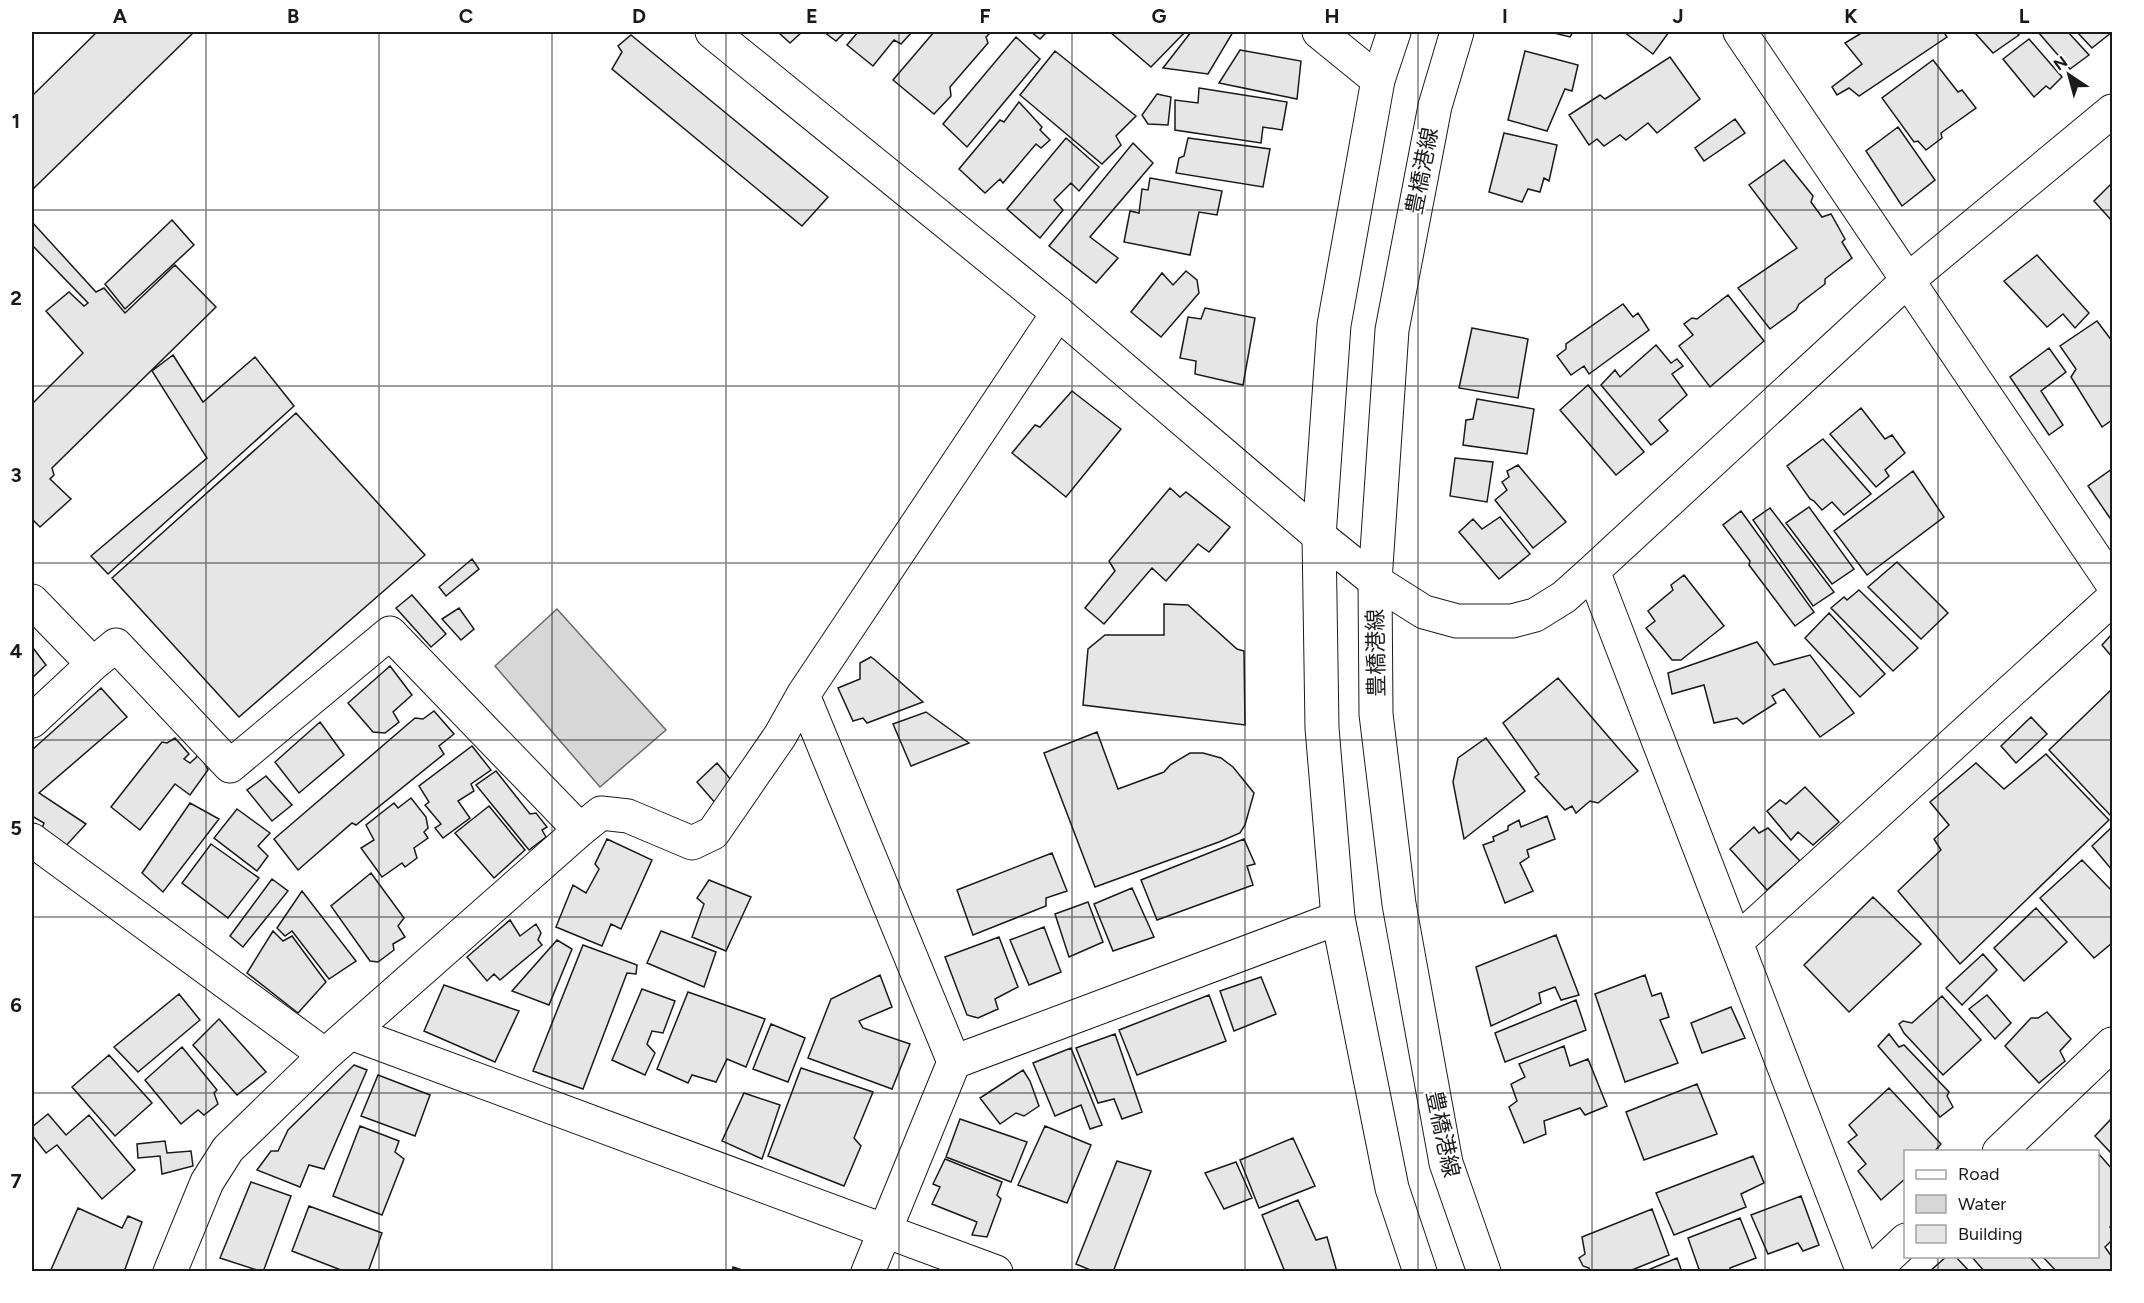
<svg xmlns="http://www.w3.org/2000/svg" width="2144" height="1303" viewBox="0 0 2144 1303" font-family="Figtree,'Noto Sans JP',sans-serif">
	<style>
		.water { fill: #d7d7d7; stroke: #6a6a6a; stroke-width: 1.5 }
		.building { fill: #e6e6e6; stroke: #1a1a1a; stroke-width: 1.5 }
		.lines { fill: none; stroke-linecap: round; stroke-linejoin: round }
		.minor-casing { stroke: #1a1a1a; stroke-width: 35 }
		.tertiary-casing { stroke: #1a1a1a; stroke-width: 35 }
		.secondary-casing { stroke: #1a1a1a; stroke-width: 35 }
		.minor { stroke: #fff; stroke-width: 33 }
		.tertiary { stroke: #fff; stroke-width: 33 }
		.secondary { stroke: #fff; stroke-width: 33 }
		.grid { fill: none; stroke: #1a1a1a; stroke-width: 1.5; stroke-opacity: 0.55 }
		.labels { text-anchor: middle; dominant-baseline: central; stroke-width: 4.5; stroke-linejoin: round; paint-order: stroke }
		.street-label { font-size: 22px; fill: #1a1a1a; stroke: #fff }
		.neatline { fill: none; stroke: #1a1a1a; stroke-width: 2 }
		.grid-label { font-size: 20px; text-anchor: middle; font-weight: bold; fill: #1a1a1a }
	</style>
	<rect width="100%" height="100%" fill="#fff"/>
	<path class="water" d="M557,609L666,730L600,787L495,666Z"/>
	<path class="building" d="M97,32H194L32,190V96Z
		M778,32H802L790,43Z
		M824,32H845L836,41Z
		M858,32H912L901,44L894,40L873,66L847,45Z
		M934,32H991L986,37L988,43L950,87L951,96L934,114L893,80Z
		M1031,32H1047L1040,39Z
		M1110,32H1185L1151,67Z
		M1191,32H1233L1208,74L1163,68Z
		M1550,32H1573L1570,37Z
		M1624,32H1669L1653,54Z
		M1863,32H1944L1947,37L1859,96L1849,88L1837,95L1832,87L1862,64L1845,43Z
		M1974,32H2016L2019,35L1993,53Z
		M2038,32H2068L2089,55L2070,69Z
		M2077,32H2112L2092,48Z
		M631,35L828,197L802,226L612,69L622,52L618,46Z
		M1016,37L1040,59L967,147L943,124Z
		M2029,39L2062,77L2050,89L2046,86L2034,97L2003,59Z
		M1240,50L1301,61L1297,99L1219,83Z
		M1055,51L1136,116L1116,136L1121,145L1102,164L1020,95Z
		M1525,51L1578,65L1572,91L1565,89L1547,131L1508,120Z
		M1670,57L1700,99L1657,133L1648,123L1626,140L1620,135L1604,146L1597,139L1589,145L1569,115L1600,95L1605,99Z
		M1933,60L1958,92L1962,90L1976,108L1941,133L1942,138L1926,150L1918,141L1914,142L1882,98Z
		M1199,88L1287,102L1282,130L1263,127L1261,143L1175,130V100L1198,103Z
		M1157,94L1171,97L1168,125L1148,124L1142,115Z
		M1019,102L1042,127L1040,130L1050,140L1041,148L1036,144L1003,183L1000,179L985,193L959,169L1000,120L1004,122Z
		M1735,119L1745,133L1704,161L1695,148Z
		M1898,127L1935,180L1902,206L1866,151Z
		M1504,133L1557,145L1549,181L1544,178L1540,192L1528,189L1522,202L1489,192Z
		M1066,138L1099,167L1079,191L1071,183L1054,200L1063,210L1040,238L1007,209Z
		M1188,138L1270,149L1263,187L1176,173L1179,158L1184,156Z
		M1133,143L1153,163L1090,237L1118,258L1096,283L1049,246Z
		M1784,160L1813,196L1811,202L1822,217L1831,214L1845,239L1842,242L1852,258L1825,279V284L1799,304L1796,310L1770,329L1738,288L1797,248L1749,185Z
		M1150,178L1222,191L1217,215L1199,212L1190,255L1124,242L1130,211L1139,213L1142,189L1148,190Z
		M2112,183V221L2094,201Z
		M172,220L194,245L125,309L105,284Z
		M32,222L96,292L104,288L125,313L175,265L216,307L52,468L54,475L50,479L71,499L40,527L32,519V404L83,353L46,311L69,292L84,306L88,303L32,245Z
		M2037,255L2089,313L2075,328L2063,314L2047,327L2004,281Z
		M1186,271L1197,280L1199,293L1161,337L1131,312L1162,273L1173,285Z
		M1728,295L1764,341L1710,387L1679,346L1693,335L1684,324L1692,318L1697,319Z
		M1623,304L1633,317L1638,313L1649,330L1589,374L1584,366L1571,375L1557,356L1566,349V344Z
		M1205,308L1255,318L1243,385L1195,374L1196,361L1180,358L1188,317L1201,319Z
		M2097,321L2112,341V420L2102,427L2071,377L2076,369L2060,346Z
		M1472,328L1528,339L1518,398L1459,388Z
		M1656,345L1671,363L1677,359L1683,366L1672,374L1687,395L1659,420L1668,431L1651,445L1601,385L1615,370L1620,377Z
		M2049,348L2066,372L2041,391L2063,425L2049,435L2010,377Z
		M173,355L203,402L255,357L294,406L108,574L91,556L207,458L152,371Z
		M1588,385L1644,452L1616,475L1560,410Z
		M1072,391L1121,429L1066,497L1012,453L1035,425L1040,427Z
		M1477,399L1534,409L1527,454L1463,445L1466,420L1473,419Z
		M1861,408L1885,439L1892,435L1905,453L1885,470L1889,476L1876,487L1830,434Z
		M296,413L425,555L239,717L112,578Z
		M1823,439L1871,494L1844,515L1832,502L1822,510L1814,501L1810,499L1787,466Z
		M1455,458L1493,462L1487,502L1450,496Z
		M1518,465L1566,522L1533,548L1495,500L1507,490L1502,482L1509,477L1507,471Z
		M2112,469V521L2088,486Z
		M1913,471L1944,517L1867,575L1834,531Z
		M1170,488L1180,497L1186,492L1230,527L1209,552L1198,544L1166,581L1152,568L1104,624L1085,608L1115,571L1109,561Z
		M1809,507L1854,569L1832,584L1786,523Z
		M1770,508L1834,592L1813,606L1753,520Z
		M1741,511L1814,612L1795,626L1749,565L1750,561L1723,525Z
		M1500,517L1530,554L1499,579L1459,532L1473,519L1482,529Z
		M472,559L479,569L446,596L439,587Z
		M1897,562L1948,613L1921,639L1868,587Z
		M1684,575L1724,626L1681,660H1672L1646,628L1655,621L1648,611L1673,590L1671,585Z
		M1859,590L1918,648L1893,671L1831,608L1844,597L1847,600Z
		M412,595L446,634L431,647L396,608Z
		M1164,604L1188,605L1237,649L1244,651L1245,725L1083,705L1088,649L1105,635H1164Z
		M459,608L474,629L461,640L442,619Z
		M1829,613L1885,674L1860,697L1805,638Z
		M2112,634V657L2102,645Z
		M1757,642L1774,665L1810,655L1854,713L1820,737L1784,689L1772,696L1776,703L1743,724L1737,718L1714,723L1704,685L1672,694L1668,673Z
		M32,643L33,648L46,665L32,678Z
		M871,657L875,660L923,702L867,723L863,718L853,721L838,688L860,679V663Z
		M390,666L412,695L393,712L399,722L385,733L373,732L348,703Z
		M1558,678L1638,771L1598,803L1590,801L1576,813L1572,806L1565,810L1535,777L1539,774L1503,723Z
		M101,688L127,717L39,793L86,824L62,850L40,833L44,823L32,816V750Z
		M2112,689V815L2111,816L2049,750Z
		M434,711L454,734L439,746L444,754L356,825L352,823L298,870L274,839L415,718L423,719Z
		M926,712L969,743L911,766L893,724Z
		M2031,717L2047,734L2016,763L2001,746Z
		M320,722L344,755L299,793L275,762Z
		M1097,732L1118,789L1164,772L1170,765L1190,753H1203L1221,758L1233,767L1254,793L1245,825L1240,833L1219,842L1095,887L1044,753Z
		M175,738L189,754L184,759L190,763L200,754L208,770L190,795L175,784L140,830L111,807L162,742L167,743Z
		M1486,738L1525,791L1464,839L1453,782L1458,758Z
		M472,746L491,770L471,784L474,791L458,801L470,818L443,838L435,828L441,824L425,805L429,802L419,786Z
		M2046,754L2109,820L1960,964L1898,891L1941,850L1934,839L1949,825L1930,802L1976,763L2004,789Z
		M717,763L732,781L717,805L697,782Z
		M496,771L530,814L536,813L547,827L542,830L546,837L529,850L476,785Z
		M266,776L292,805L272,821L247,790Z
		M1805,787L1839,822L1813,845L1798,832L1791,840L1767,811L1780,800L1786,804Z
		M411,798L426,817L428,828L424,832L428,838L414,848L417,858L405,867L402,863L382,877L361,848L374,840L366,825L394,803L398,808Z
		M190,803L219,819L163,892L142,873Z
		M489,806L525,850L494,878L455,833Z
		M237,809L270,833L258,846L268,856L257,871L214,838Z
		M1547,816L1555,839L1527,850L1529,857L1520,863L1533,891L1505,903L1483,845L1494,841L1493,837L1508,830V826L1519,820L1521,827Z
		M1754,827L1759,833L1768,828L1800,861L1767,890L1730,849Z
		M2112,827V870L2092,846Z
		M607,839L652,860L621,929L611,924L602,946L556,927L573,885L586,893L599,869L595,864Z
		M1244,839L1255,864L1247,866L1253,885L1157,920L1141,880Z
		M211,844L259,878L228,918L182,883Z
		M1052,853L1067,891L1046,898V906L973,935L957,890Z
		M2082,860L2112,891V946L2111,944L2094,958L2040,898Z
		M371,873L404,918L398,926L405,937L393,944L394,950L378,962L370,961L331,906Z
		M272,879L288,891L243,947L230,936Z
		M709,880L751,897L726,951L692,937L704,904L697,898Z
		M1132,888L1154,937L1113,951L1094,904Z
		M302,891L356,961L329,979L292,931L285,936L277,928Z
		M1873,897L1921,944L1849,1012L1804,965Z
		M1088,902L1103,942L1069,957L1055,914Z
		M2036,908L2067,942L2024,981L1994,948Z
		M510,920L520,936L536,924L541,933L538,940L542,945L500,980L494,974L487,981L467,957Z
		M1044,927L1061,972L1029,985L1010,940Z
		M273,931L283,941L292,936L326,982L298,1013L247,973Z
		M661,931L716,952L704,987L647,963Z
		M1556,935L1579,995L1561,1000L1555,987L1539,993L1541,1003L1491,1026L1476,967Z
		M999,937L1018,987L995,999L998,1009L978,1018L967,1015L945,957Z
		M557,940L572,949L549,1005L512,991Z
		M583,945L637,965L636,974L627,973L583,1089L533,1071Z
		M1983,954L1997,970L1962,1005L1946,988Z
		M880,975L892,1007L859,1021L863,1028L910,1044L892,1089L808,1058L831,999Z
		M1645,975L1652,996L1661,993L1669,1017L1660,1020L1678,1063L1625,1082L1595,994Z
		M1261,977L1276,1014L1234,1031L1220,991Z
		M444,985L519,1011L495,1062L424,1031Z
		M642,989L675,1001L663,1033L652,1031L647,1044L655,1053L645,1075L612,1060Z
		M688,992L765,1019L746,1067L727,1059L716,1082L692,1075L688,1083L657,1069Z
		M179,994L200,1020L138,1072L114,1047Z
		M1209,995L1226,1041L1137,1075L1119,1030Z
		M1987,995L2011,1023L1995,1039L1969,1009Z
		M1942,996L1981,1040L1943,1075L1904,1033L1899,1024L1903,1021L1912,1023Z
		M1576,1000L1586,1030L1505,1062L1495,1033Z
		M1731,1007L1745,1038L1702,1053L1691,1023Z
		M2047,1012L2071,1039L2060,1051L2065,1061L2039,1083L2005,1046L2031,1018H2038Z
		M219,1019L266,1072L237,1095L193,1045Z
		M771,1024L805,1038L788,1082L753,1069Z
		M1115,1034L1142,1112L1122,1119L1114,1099L1098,1103L1076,1048Z
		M1889,1034L1899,1047L1904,1045L1949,1092L1947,1096L1953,1107L1940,1117L1878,1046Z
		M1564,1046L1570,1066L1588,1059L1607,1106L1585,1115L1580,1108L1544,1121L1546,1134L1524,1143L1509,1107L1517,1101L1511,1084L1525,1077L1519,1064Z
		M182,1047L217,1090L214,1093L218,1104L204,1115L198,1110L181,1124L145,1080Z
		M1071,1048L1102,1125L1090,1129L1081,1105L1055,1116L1033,1063Z
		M109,1055L152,1103L115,1136L72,1087Z
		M354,1065L367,1070L324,1169L309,1165L300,1187L257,1170L271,1151H278L288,1130Z
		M801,1068L873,1092L854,1138L861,1146L844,1186L768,1156Z
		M1023,1070L1030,1081L1039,1106L1024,1116L1016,1113L1000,1124L980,1098Z
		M378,1075L430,1095L415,1136L361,1116Z
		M1697,1084L1717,1134L1644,1160L1626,1112Z
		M1889,1088L1941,1144L1934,1152H1906V1178L1881,1200L1858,1171L1866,1164L1848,1142L1857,1135L1849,1125Z
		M744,1093L780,1105L762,1159L722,1141Z
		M48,1114L66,1135L89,1115L135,1170L102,1199L57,1145L46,1153L32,1135V1127Z
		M2112,1118V1154L2095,1136Z
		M960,1119L1027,1142L1011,1182L946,1157Z
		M360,1126L399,1141L395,1152L404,1159L382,1215L333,1196Z
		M1045,1126L1091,1145L1067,1203L1018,1185Z
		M1293,1138L1315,1186L1259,1208L1240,1160Z
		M165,1141L167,1153L191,1151L193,1166L162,1174L160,1156L138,1158L137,1144Z
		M2098,1153L2112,1169V1224L2110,1227L2112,1231V1240L2105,1247L2112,1257V1269L2109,1272H2057L2042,1256H2098Z
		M1753,1156L1764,1183L1741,1194L1746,1207L1674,1235L1656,1193Z
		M945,1159L1002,1182L997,1195L1001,1199L987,1237L972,1235L977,1222L932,1204L940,1187L933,1184Z
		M1117,1161L1151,1171L1113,1272H1095L1076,1264Z
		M1236,1162L1252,1198L1224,1209L1205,1173Z
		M251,1182L291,1196L263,1272L220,1258Z
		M1801,1196L1819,1245L1803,1251L1798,1243L1768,1254L1751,1215Z
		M1298,1200L1316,1240L1327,1237L1337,1272H1285L1262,1215Z
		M309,1206L382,1233L368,1272H346L292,1251Z
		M78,1208L122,1228L128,1216L142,1222L124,1272H50Z
		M1652,1209L1669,1255L1627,1272H1590L1589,1268L1583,1266L1579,1258L1585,1254L1582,1237Z
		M1740,1218L1756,1258L1730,1268L1731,1272H1700L1688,1238Z
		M1947,1256H1955L1970,1272H1929Z
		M1971,1256H2029L2043,1272H1985Z
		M1677,1258L1682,1272H1643Z
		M733,1267L748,1272H732Z"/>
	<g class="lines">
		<defs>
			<path id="minor" d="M1319,32L1378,80
				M1740,32L2112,583
				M1319,536L1375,581L1424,612L1457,621H1512L1535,615L1564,597L1593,571L1908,280L2112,111
				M1593,571L1863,1272
				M32,601L93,664
				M803,695L954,1062
				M32,721L93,664L116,645L230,766L390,633L580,830
				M32,840L325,1055
				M1736,942L2112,599
				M351,1033L996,1272
				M1999,1152L2112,1044
				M170,1272L207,1182L228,1149L325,1055L580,830L601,813L628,816L692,843L713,833L780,736L803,695L1058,313
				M868,1272L954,1062L1338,918
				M1872,1272L1906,1240"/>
			<path id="tertiary" d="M712,32L1058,313L1319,536"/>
			<path id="secondary" d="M1394,32L1378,80L1334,325L1319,536L1322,728L1338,918L1392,1188L1420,1272
				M1457,32L1435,106L1392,330L1375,581L1376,714L1399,904L1446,1163L1484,1272"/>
		</defs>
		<use href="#minor" class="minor-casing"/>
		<use href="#tertiary" class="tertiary-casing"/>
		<use href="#secondary" class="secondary-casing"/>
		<use href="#minor" class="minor"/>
		<use href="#tertiary" class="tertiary"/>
		<use href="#secondary" class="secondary"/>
	</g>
	<path class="grid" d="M206,32V1272M379,32V1272M552,32V1272M726,32V1272M899,32V1272M1072,32V1272M1245,32V1272M1418,32V1272M1592,32V1272M1765,32V1272M1938,32V1152M32,210H2112M32,386H2112M32,563H2112M32,740H2112M32,917H2112M32,1093H2112M1938,1256V1272"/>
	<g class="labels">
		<g class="street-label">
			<text transform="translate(1422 171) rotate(-79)">豊橋港線</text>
			<text transform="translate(1376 653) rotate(-91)">豊橋港線</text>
			<text transform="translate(1443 1134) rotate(78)">豊橋港線</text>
		</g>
	</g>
	<rect width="2144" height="1303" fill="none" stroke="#ffffff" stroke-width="66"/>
	<rect x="1904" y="1150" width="195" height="108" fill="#ffffff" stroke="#a3a3a3" stroke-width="1.5"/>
	<rect x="1916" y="1170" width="30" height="9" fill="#ffffff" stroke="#a3a3a3" stroke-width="1.5"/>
	<text x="1958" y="1180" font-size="18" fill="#1a1a1a">Road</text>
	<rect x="1916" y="1195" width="30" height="18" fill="#d7d7d7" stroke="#a3a3a3" stroke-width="1.5"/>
	<text x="1958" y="1210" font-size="18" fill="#1a1a1a">Water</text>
	<rect x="1916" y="1225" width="30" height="18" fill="#e6e6e6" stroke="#a3a3a3" stroke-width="1.5"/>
	<text x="1958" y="1240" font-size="18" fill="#1a1a1a">Building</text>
	<g transform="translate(2069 75) rotate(324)" stroke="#ffffff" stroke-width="4.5" paint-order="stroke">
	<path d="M0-4.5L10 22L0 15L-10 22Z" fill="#1a1a1a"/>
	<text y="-9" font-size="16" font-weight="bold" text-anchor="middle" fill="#1a1a1a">N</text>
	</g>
	<rect x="33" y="33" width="2078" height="1237" class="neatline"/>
	<g class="grid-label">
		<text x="120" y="23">A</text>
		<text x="293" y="23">B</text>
		<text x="466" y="23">C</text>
		<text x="639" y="23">D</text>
		<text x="812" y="23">E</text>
		<text x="985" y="23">F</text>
		<text x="1159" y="23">G</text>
		<text x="1332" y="23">H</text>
		<text x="1505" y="23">I</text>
		<text x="1678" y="23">J</text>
		<text x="1851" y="23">K</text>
		<text x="2024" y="23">L</text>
		<text x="16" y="128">1</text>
		<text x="16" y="305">2</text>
		<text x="16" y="482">3</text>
		<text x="16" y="658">4</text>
		<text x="16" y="835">5</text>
		<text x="16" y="1012">6</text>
		<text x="16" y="1188">7</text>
	</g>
</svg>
